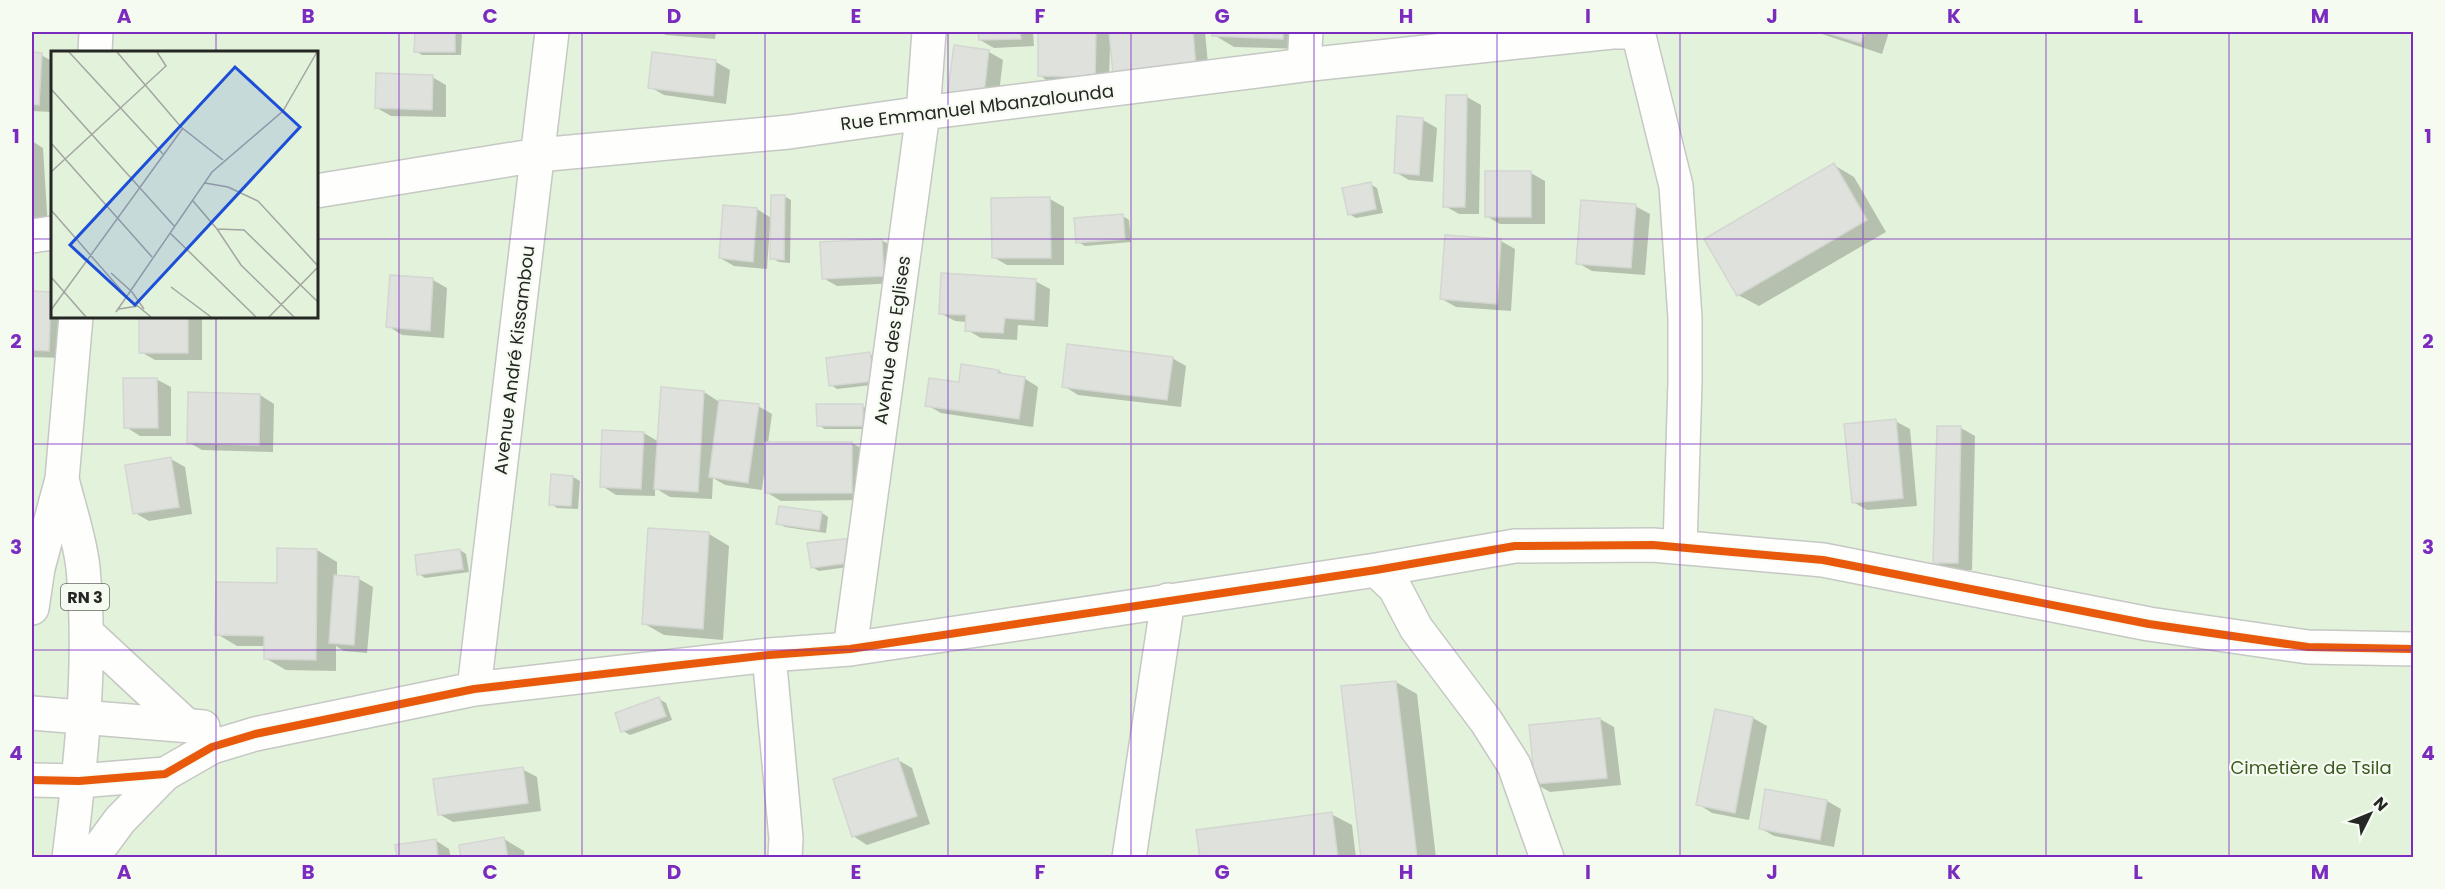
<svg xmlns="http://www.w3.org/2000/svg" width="2445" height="889" viewBox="0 0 2445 889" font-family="Poppins,sans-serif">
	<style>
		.green { fill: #e3f2da; fill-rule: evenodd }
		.shadow { fill: #0003 }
		.building { fill: #dfe1dd; stroke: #d4d6d2; stroke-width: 1.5 }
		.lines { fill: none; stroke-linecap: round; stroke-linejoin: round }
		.minor-casing { stroke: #c5c8c4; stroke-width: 36 }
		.highway-casing { stroke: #c5c8c4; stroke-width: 36 }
		.minor { stroke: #fefefd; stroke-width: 33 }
		.highway { stroke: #fefefd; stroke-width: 33 }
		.cycleway-casing { stroke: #f6fbf2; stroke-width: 11 }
		.cycleway { stroke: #e8590c; stroke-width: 8 }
		.grid { fill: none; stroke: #7b2cbf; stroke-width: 1.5; stroke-opacity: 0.55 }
		.labels { text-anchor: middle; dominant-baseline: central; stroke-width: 4.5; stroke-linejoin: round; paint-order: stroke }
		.shield { fill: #f6fbf2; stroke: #646762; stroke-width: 1.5 }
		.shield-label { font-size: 16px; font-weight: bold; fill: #252724 }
		.street-label { font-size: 18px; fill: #252724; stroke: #f6fbf2 }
		.park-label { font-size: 18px; fill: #3b5b20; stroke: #f6fbf2 }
		.inset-road { fill: none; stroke: #a2a5a1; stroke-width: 1.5 }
		.view { fill: #1d4ed8; fill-opacity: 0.15; stroke: #1d4ed8; stroke-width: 3 }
		.inset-edge { fill: none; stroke: #252724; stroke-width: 3 }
		.neatline { fill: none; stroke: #7b2cbf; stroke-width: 2 }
		.grid-label { font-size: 20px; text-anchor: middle; font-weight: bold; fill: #7b2cbf }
	</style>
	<rect width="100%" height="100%" fill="#f6f9f4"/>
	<path class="green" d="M32,32H2413V857H32ZM52,52H316V316H52Z"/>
	<path class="shadow" d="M416,32H462L461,55H422L416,51Z
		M659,32H716L715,39L666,35Z
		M980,32H1033L1034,46L994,48L980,40Z
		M1040,32H1205L1209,75L1110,47L1109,84H1053L1039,75Z
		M1214,32H1304L1303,49L1234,47L1214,35Z
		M1816,32H1889L1882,54Z
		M956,47L989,52L1003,60L997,109Z
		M32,54L41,55L52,61V112L32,111Z
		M716,62L730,70L726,104L664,95L650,87Z
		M432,77L446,85V117L391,116L377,108Z
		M1467,97L1481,105L1479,214H1459L1445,206Z
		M1399,118L1423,120L1437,128L1433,182L1409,180L1395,172Z
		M32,141L43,148L48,229L32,230Z
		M1834,165L1854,177L1886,232L1759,306L1738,295Z
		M1487,172L1531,173L1545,181V224H1500L1486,216Z
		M1370,184L1377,188L1383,213L1356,218L1349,214Z
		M784,196L791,200L790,263L779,262L772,258V226H770L767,269L734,266L720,258L757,209L773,219Z
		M1050,199L1064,207V265H1007L993,257Z
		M1635,206L1650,214L1645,275L1592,271L1578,263Z
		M1123,216L1129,220L1131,242L1085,246L1078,242Z
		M881,240L896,248L898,283L837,286L823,278Z
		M1501,241L1515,249L1511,311L1456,307L1442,299Z
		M433,280L447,288L444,338L402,335L388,326Z
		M1035,281L1050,289L1048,327L1018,325L1017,340L981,338L967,330V322L955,321L940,313Z
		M32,293L52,294V316H64L63,358L32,357Z
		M141,316H202V360H155L141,352Z
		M870,354L877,358L880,384L837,389L831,385Z
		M1172,358L1186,366L1181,407L1078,395L1064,386Z
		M963,366L999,371L1007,376L1024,378L1038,387L1033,427L941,413L927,405L960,384Z
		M156,379L171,387V436H140L126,427Z
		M704,392L718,401L758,406L772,414L768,443H852L866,451V500L781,501L766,492V474H764L762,490L725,485L713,478L712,499L670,497L655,488V496L616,495L602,486L644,433L659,442Z
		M260,395L274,404L273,452L202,450L188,442Z
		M862,406L869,410V429H825L818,425Z
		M1895,421L1910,429L1917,506L1867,510L1853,502Z
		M1961,428L1975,436L1972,570H1949L1935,562Z
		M171,459L185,467L192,514L149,521L135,513Z
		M573,477L580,481L578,509L557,508L551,504Z
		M822,513L828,517L826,533L785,527L778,523Z
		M709,534L729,546L723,640L664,635L643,623Z
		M860,543L863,565L819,571L812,567Z
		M317,550L337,562V577L359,579L373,587L367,653L344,651L336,646V671L286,670L265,658V646H237L217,634Z
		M460,550L466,554L469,572L425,578L419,574Z
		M1396,682L1417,694L1436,858H1363Z
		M659,699L666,703L672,720L630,735L623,731Z
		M1716,711L1753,718L1767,726L1749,820L1712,813L1698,804Z
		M1600,719L1614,727L1621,785L1550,792L1536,784Z
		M898,760L912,768L930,824L867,845L853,836Z
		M522,769L537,777L541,811L453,822L439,814Z
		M1827,801L1841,809L1834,847L1774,836L1760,828Z
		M1331,814L1352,825L1356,858H1202Z
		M504,839L524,851L525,858H463Z
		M435,840L449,849L451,858H399Z"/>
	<path class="building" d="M415,32H455V52H414Z
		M978,32H1020L1021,39L979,40Z
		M1038,32H1096L1095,77L1038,76Z
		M1109,32H1193L1196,68L1113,74Z
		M1213,32H1283V39L1212,36Z
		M1824,32H1865L1861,43Z
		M954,45L989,50L983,102L947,98Z
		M32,52L42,53L39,105L32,104Z
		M652,52L716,60L713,96L648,88Z
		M376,73L433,75L432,110L375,108Z
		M1446,95H1467L1465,207H1443Z
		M1397,116L1423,118L1419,175L1394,173Z
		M1834,163L1867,220L1737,296L1704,239Z
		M1485,171H1531V217H1485Z
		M1371,182L1376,209L1348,215L1342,188Z
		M771,195H785L784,260L770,259Z
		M1050,197L1051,258H992L991,198Z
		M1581,200L1636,204L1631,268L1576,264Z
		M723,205L757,208L753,262L719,258Z
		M1123,214L1125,239L1076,243L1074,218Z
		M1445,235L1501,239L1497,304L1440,299Z
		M882,239L884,276L822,279L820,242Z
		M941,273L1036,279L1034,320L1005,318L1003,333L965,331L966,315L939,314Z
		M390,275L433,278L430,331L386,327Z
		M32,291L51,292L49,351L32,350Z
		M139,316H188V353H139Z
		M1067,344L1173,357L1167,400L1062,387Z
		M870,352L874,381L829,386L826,358Z
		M961,364L999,370L998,373L1025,377L1019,419L925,406L929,378L959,382Z
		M123,378H157L158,428H124Z
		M661,387L704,391L698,492L654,489Z
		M188,392L260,394L259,445L187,443Z
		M719,400L759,404L748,483L709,477Z
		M816,404H863V426H817Z
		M1896,419L1903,498L1852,503L1844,424Z
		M1937,426H1961L1958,563H1933Z
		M602,430L644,432L641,489L600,487Z
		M765,442H852V493H765Z
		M171,457L179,507L133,514L125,465Z
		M551,474L573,476L571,506L549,505Z
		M779,506L822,512L819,530L776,524Z
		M648,528L709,532L703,629L642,624Z
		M853,538L856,562L811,568L807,543Z
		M277,548L317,549L316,660L264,659V636L215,635L216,582L277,583Z
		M460,549L463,569L417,575L415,555Z
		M334,575L359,577L354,645L329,643Z
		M1396,681L1417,858H1361L1341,686Z
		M659,697L666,716L621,732L615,713Z
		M1715,709L1753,717L1735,813L1696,805Z
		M1600,718L1607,778L1535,784L1529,725Z
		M898,758L917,816L852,837L833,779Z
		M523,767L528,803L438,815L433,779Z
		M1765,789L1827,800L1820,840L1759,829Z
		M1332,812L1338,858H1200L1196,830Z
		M504,837L508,858H461L459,845Z
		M436,839L438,858H397L395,845Z"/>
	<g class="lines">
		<defs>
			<path id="minor" d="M1638,32L1676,186L1685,318V381L1680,547
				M1304,65L1306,32
				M316,191L538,155L789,132L923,113L1304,65L1612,32H1638
				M32,236L52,233
				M1376,570L1395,588L1416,628L1486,721L1514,765L1547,858
				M850,649L923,113L929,32
				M769,655L786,838L785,858
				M474,689L552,32
				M32,713L203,727
				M32,780L79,781L165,774L212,747L255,734L474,689L769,655L850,649L1376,570L1515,546L1653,545L1823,560L2149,624L2308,647L2414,649
				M1129,858L1168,600"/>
			<path id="highway" d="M95,52L96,32
				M62,479C69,508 80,539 83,568C92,664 81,763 69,858
				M32,608L38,568L62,479L76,316
				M87,633L185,724
				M92,858L120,820L165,774"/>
		</defs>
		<use href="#minor" class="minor-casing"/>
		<use href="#highway" class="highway-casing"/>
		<use href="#minor" class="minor"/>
		<use href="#highway" class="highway"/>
		<defs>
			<path id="cycleway" d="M32,780L79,781L165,774L212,747L255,734L474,689L769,655L850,649L1376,570L1515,546L1653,545L1823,560L2149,624L2308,647L2414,649"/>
		</defs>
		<use href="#cycleway" class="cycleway-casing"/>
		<use href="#cycleway" class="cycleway"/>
	</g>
	<path class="grid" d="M216,32V52M399,32V858M582,32V858M765,32V858M948,32V858M1131,32V858M1314,32V858M1497,32V858M1680,32V858M1863,32V858M2046,32V858M2229,32V858M32,239H52M316,239H2414M216,316V858M32,444H2414M32,650H2414"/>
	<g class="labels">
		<rect class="shield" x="61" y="584" width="48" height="26" rx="4.5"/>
		<g class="shield-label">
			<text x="85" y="597">RN 3</text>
		</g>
		<g class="street-label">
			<text transform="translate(977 107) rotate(-7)">Rue Emmanuel Mbanzalounda</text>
			<text transform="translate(892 340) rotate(-82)">Avenue des Eglises</text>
			<text transform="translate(514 360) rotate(-83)">Avenue André Kissambou</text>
		</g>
		<g class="park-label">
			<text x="2311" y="767">Cimetière de Tsila</text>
		</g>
	</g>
	<g transform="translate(51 51)">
		<rect width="267" height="267" fill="#f6f9f4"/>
		<path d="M0,1H267V266H0Z" fill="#e3f2da"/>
		<path class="inset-road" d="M18,1L112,103M66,1L130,76L172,109M0,38L124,176M0,92L101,206M0,121L115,15L106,1M154,132L177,136L207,150L267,215M142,150L166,178L193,179L267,251M0,159L76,246L100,266M166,178L190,214L243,266M119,182L205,266M60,222L81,241L93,258M0,226L35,266M120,236L160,266M68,258L87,255M0,259L132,77M65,261L161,121L232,60L266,1M218,266L267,216"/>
		<path class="view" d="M184,16L249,76L84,254L19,194Z"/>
		<rect width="267" height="267" class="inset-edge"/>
	</g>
	<rect width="2445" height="889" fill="none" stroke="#f6fbf2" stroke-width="66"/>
	<g transform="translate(2370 814) rotate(47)" stroke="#f6fbf2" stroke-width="4.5" paint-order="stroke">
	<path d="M0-4.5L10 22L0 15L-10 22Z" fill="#252724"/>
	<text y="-9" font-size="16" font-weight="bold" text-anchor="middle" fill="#252724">N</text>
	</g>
	<rect x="33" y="33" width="2379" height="823" class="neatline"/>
	<g class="grid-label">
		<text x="124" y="23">A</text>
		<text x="308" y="23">B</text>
		<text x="490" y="23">C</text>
		<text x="674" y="23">D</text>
		<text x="856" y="23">E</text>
		<text x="1040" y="23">F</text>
		<text x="1222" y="23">G</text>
		<text x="1406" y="23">H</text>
		<text x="1588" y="23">I</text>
		<text x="1772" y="23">J</text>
		<text x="1954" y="23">K</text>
		<text x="2138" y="23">L</text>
		<text x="2320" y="23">M</text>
		<text x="16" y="143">1</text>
		<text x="2428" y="143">1</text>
		<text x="16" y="348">2</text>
		<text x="2428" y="348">2</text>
		<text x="16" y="554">3</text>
		<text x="2428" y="554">3</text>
		<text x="16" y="760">4</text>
		<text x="2428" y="760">4</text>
		<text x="124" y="879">A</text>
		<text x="308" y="879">B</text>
		<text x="490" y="879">C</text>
		<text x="674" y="879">D</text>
		<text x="856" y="879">E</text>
		<text x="1040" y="879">F</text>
		<text x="1222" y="879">G</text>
		<text x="1406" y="879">H</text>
		<text x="1588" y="879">I</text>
		<text x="1772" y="879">J</text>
		<text x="1954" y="879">K</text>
		<text x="2138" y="879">L</text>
		<text x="2320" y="879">M</text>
	</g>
</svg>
